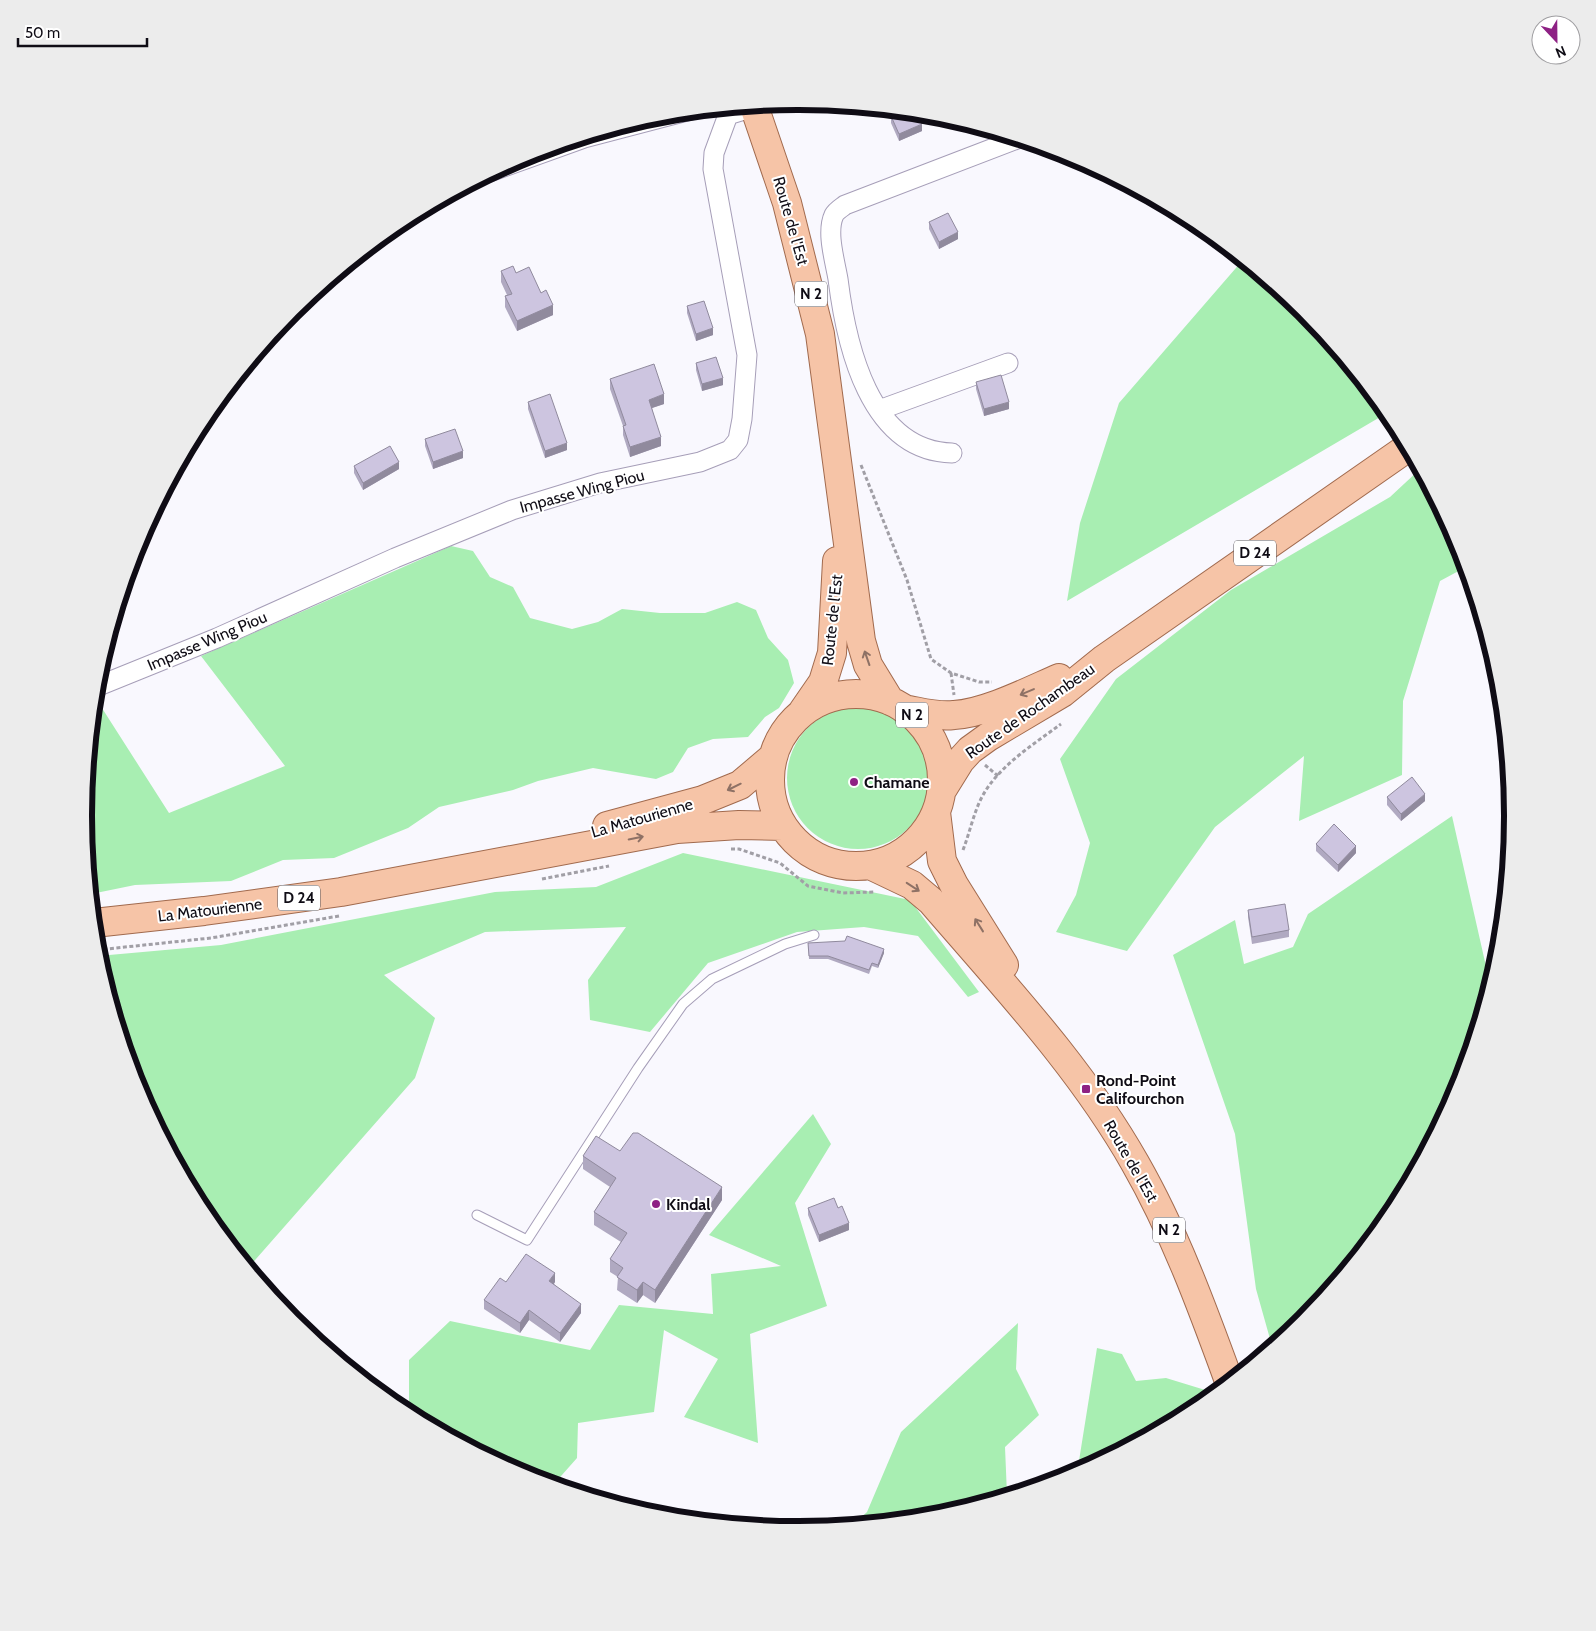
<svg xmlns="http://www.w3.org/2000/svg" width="1596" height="1631" viewBox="0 0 1596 1631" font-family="Cabin,sans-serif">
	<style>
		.green { fill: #a8eeb2 }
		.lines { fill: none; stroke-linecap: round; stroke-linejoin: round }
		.service-casing { stroke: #a69eb8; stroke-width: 11 }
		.minor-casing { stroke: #a69eb8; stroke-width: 21 }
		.primary-casing { stroke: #a16a4e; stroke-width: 30 }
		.path { stroke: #a19fa6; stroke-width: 3; stroke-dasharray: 4 2.5; stroke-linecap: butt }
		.service { stroke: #fff; stroke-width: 9 }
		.minor { stroke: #fff; stroke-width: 19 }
		.primary { stroke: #f6c4a7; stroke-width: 28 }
		.wall { fill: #b0a9c1 }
		.shaded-wall { fill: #908a9d }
		.building { fill: #cdc5e0; stroke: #908a9d }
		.oneway { stroke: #8e7165 }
		.poi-dot { fill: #8e2184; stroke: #fff; stroke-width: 2 }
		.labels { text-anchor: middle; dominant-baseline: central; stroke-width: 4; stroke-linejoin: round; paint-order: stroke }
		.shield { fill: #fff; stroke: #57555b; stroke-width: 1 }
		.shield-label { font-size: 15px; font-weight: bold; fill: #0f0c15 }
		.street-label { font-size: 16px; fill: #0f0c15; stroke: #fff }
		.poi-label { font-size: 16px; font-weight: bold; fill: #0f0c15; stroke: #fff; text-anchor: start }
		.rim { fill: none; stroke: #0f0c15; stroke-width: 6 }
	</style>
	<rect width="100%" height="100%" fill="#f9f8fe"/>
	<path class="green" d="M1242,261L1303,311L1387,413L1067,601L1080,523L1119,403Z
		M1419,470L1458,542L1466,567L1440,581L1403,701L1402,775L1299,821L1304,756L1215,827L1127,951L1056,932L1076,895L1090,843L1060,759L1116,679L1231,590L1390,497Z
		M451,546L473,551L490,577L513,587L530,618L572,629L598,622L622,609L660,613H705L737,602L756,610L768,638L788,660L794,683L779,708L765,717L748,737L713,739L688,748L673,772L656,779L593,768L538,781L513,790L439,807L408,828L334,858L283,860L231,881L135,885L91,894L84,815L94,707L100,705L169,813L285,766L201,656Z
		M787 778a71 71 0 1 1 142 0a71 71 0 1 1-142 0Z
		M1452,816L1490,984L1458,1089L1392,1213L1303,1321L1272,1346L1256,1289L1235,1134L1173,955L1235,920L1244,964L1293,947L1308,914Z
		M683,853L910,900L979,992L968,997L918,936L864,927L797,932L708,963L650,1032L590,1020L588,980L626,927L485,932L384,975L435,1018L415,1078L249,1267L204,1212L138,1089L98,956L221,945L495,892L596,887Z
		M813,1114L831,1144L795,1203L827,1306L750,1334L758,1443L684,1417L718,1359L664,1330L654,1412L578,1423L577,1458L554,1484L524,1475L409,1414V1360L450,1321L590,1350L619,1305L713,1314L711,1274L781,1266L709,1235Z
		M1018,1323L1016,1369L1039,1415L1005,1447L1007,1495L937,1516L854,1524L867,1512L901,1432Z
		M1097,1348L1122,1354L1136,1381L1166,1378L1215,1393L1195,1410L1072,1475L1078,1467Z"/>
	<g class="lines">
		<defs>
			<path id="service" d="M471,184L585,143L711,110L728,115
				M477,1215L527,1240L638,1068L683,1004L712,979L785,944L814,935"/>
			<path id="minor" d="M879,410L1008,363
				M952,453C869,451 846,344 838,279C835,261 826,232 834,215C836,211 841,208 845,205L1017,139
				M96,687L217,638L395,558L512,510L600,483L700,462L730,450L738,440L742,419L747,355L713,169L714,153L728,115L754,107"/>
			<path id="primary" d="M754,106L787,203L820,334L861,641L868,665L890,701
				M770 780a86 86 0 1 1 172 0a86 86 0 1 1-172 0Z
				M904,709C921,712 937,717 954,715C986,713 1029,691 1059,678
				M803,711L823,682L832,653L837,561
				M942,790L960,761L970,750L988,737L1062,693L1104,659L1407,448
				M936,812L942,861L954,885L1004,965
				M607,826L703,800L740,785L773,757
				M870,865L912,885L931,901C1003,985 1080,1066 1135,1163C1174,1231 1202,1307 1229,1381
				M94,923L204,911L341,892L677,829L739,825L783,826"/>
		</defs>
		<use href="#service" class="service-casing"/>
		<use href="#minor" class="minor-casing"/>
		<use href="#primary" class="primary-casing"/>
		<path class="path" d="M861,465L907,580L931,659L951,673L979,682H992
			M951,673L954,695
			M985,765L998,776
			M731,849H739L780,863L808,886L843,893L874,892
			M963,850C970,832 974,811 983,795C1000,765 1034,744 1061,724
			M542,879L609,866
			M97,950L211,938L339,916"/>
		<use href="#service" class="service"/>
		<use href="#minor" class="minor"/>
		<use href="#primary" class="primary"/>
	</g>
	<path class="wall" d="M891,116L922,131L899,141L891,123Z
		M929,222L958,239L939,249L929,229Z
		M501,271L516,273L541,293L553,315L517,331L505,307V296L507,295L501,282Z
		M687,306L713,335L696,341L687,313Z
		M696,363L723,385L702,391L696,370Z
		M610,379L664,404L652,408L661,446L630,457L623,435V426L610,389Z
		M976,382L1009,409L984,416L976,389Z
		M528,402L567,450L545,458L528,409Z
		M425,439L463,458L433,469L425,446Z
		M354,466L399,469L363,490L354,473Z
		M1387,797L1425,801L1401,821L1387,805Z
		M1316,844L1356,853L1338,872L1316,851Z
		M1248,910L1289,930V937L1252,944L1248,917Z
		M808,943L884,953L878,968L872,966L869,974L828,959H809Z
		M620,1151L722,1200L655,1303L643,1295L637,1303L617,1290L618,1277L610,1272V1259L621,1242L594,1225V1212L610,1187L583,1169V1156Z
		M808,1208L849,1230L819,1242L808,1215Z
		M555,1282L554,1284L581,1313L560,1342L529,1320L520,1333L484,1309V1300Z"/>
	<path class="shaded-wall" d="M922,124V131L899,141V134Z
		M958,232V239L939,249V242Z
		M553,305V315L517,331V321Z
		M713,328V335L696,341V334Z
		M723,378V385L702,391V384Z
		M664,394V404L649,409V400Z
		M1009,402V409L984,416V409Z
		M661,437V446L630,457V447Z
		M567,443V450L545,458V451Z
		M463,451V458L433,469V462Z
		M399,462V469L363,490V483Z
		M1425,794V801L1401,821V814Z
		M1356,846V853L1338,872V865Z
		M884,949V953L878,968V965Z
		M722,1187V1200L655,1303V1290Z
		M849,1223V1230L819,1242V1235Z
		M555,1273V1282L549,1290V1281Z
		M643,1282V1295L637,1303V1290Z
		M581,1304V1313L560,1342V1333Z
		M529,1310V1320L520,1333V1323Z"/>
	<path class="building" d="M900,111L917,113L922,124L899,134L891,116Z
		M948,213L958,232L939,242L929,222Z
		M513,266L516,273L529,267L541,293L546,290L553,305L517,321L505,296L512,294L501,271Z
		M704,301L713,328L696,334L687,306Z
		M716,357L723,378L702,384L696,363Z
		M654,364L664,394L649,400L661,437L630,447L623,426L626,425L610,379Z
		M1001,375L1009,402L984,409L976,382Z
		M550,394L567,443L545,451L528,402Z
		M455,429L463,451L433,462L425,439Z
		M390,446L399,462L363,483L354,466Z
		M1412,777L1425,794L1401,814L1387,797Z
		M1334,824L1356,846L1338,865L1316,844Z
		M1285,904L1289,930L1252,937L1248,910Z
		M847,936L884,949L878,965L872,963L869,970L828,956H809L808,943L845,941Z
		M633,1133H638L722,1187L655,1290L643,1282L637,1290L617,1277L623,1268L610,1259L627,1233L594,1212L616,1178L583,1156L596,1136L620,1151Z
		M834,1198L838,1208L842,1206L849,1223L819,1235L808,1208Z
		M526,1254L555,1273L549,1281L581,1304L560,1333L529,1310L520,1323L484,1300L500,1278L506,1282Z"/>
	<defs><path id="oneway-shaft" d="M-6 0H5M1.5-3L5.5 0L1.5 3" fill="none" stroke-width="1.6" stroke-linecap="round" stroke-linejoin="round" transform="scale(1.25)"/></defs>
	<g class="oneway">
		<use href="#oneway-shaft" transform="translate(867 658) rotate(-109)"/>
		<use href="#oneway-shaft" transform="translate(1027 692) rotate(157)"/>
		<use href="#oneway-shaft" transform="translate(734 787) rotate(154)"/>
		<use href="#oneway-shaft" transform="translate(636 838) rotate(-11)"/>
		<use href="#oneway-shaft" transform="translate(913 887) rotate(33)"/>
		<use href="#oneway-shaft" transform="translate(979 925) rotate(-122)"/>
	</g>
	<g class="poi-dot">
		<circle cx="854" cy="782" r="5"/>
		<rect x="1081" y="1084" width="10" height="10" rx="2.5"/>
		<circle cx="656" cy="1204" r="5"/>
	</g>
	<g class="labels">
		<g class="shield">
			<rect x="795" y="281.5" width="32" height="25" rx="4"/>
			<rect x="1234" y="540.5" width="42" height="25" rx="4"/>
			<rect x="896" y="702.5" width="32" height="25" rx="4"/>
			<rect x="278" y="885.5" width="42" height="25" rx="4"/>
			<rect x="1153" y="1217.5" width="32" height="25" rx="4"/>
		</g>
		<g class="shield-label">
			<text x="811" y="294">N 2</text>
			<text x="1255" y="553">D 24</text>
			<text x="912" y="715">N 2</text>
			<text x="299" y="898">D 24</text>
			<text x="1169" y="1230">N 2</text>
		</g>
		<g class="street-label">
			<text transform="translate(791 221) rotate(74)">Route de l'Est</text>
			<text transform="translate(582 491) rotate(-15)">Impasse Wing Piou</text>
			<text transform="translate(832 620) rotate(-84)">Route de l'Est</text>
			<text transform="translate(207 641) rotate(-23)">Impasse Wing Piou</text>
			<text transform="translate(1030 711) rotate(-35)">Route de Rochambeau</text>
			<text transform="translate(642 818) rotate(-16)">La Matourienne</text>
			<text transform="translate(210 910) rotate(-7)">La Matourienne</text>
			<text transform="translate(1131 1161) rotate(60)">Route de l'Est</text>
		</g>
		<g class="poi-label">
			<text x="864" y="782">Chamane</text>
			<text x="1096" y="1080">Rond-Point<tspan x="1096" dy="18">Califourchon</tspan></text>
			<text x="666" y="1204">Kindal</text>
		</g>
	</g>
	<path d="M0 0H1596V1631H0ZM797 110H799A705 705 0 0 1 1504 815V816A705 705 0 0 1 799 1521H797A705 705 0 0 1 92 816V815A705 705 0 0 1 797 110Z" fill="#ececec" fill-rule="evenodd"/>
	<path class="rim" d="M797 110H799A705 705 0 0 1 1504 815V816A705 705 0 0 1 799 1521H797A705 705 0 0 1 92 816V815A705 705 0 0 1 797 110Z"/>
	<g transform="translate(1556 40) rotate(158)"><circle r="24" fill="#ffffff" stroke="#9f9ea1"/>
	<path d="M0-4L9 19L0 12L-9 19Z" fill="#8e2184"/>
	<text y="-8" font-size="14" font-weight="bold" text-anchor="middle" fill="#0f0c15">N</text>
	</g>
	<path d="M18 38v8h129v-8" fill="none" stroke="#0f0c15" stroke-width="2.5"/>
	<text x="25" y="38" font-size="15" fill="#0f0c15" stroke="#ffffff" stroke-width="4" paint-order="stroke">50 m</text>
</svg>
